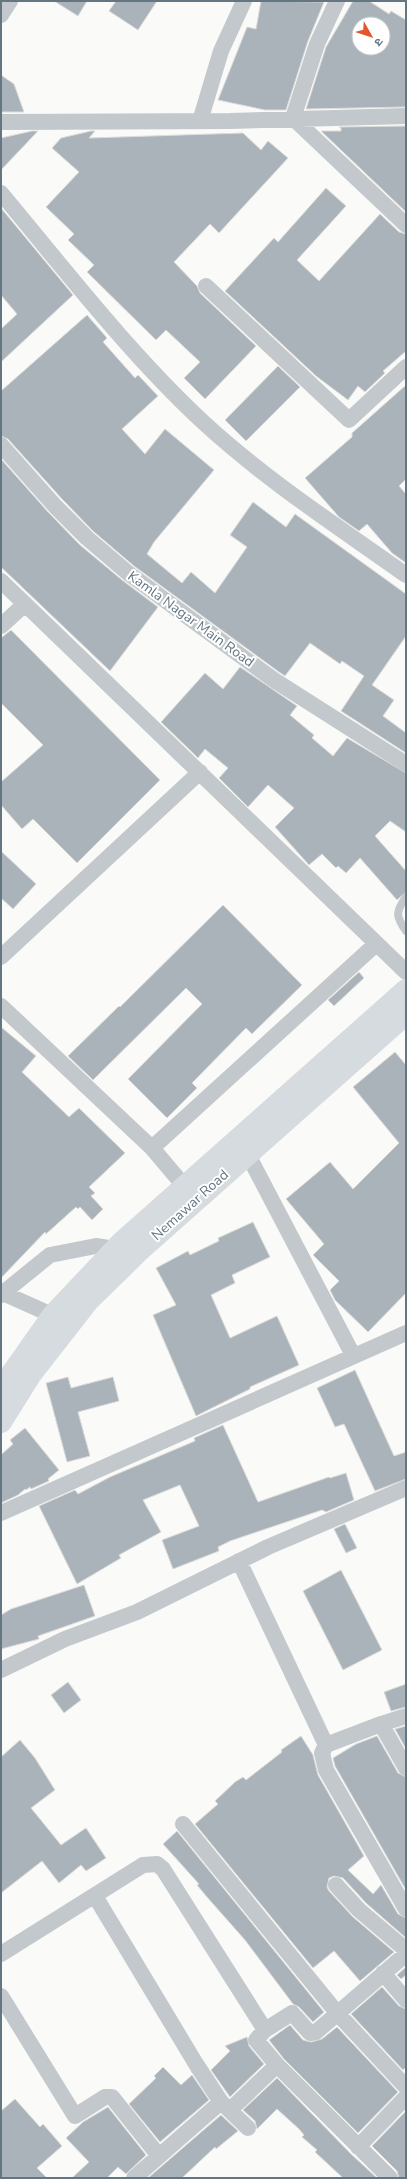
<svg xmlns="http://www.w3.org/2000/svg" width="407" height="2179" viewBox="0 0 407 2179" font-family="'Nunito Sans','Noto Sans Devanagari',sans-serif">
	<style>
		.building { fill: #aab3b9; stroke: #dcdcda; fill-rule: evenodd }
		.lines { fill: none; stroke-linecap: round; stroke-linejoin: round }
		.service { stroke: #c3c8cc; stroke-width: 8 }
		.minor { stroke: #c3c8cc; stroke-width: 16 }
		.trunk { stroke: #d6dbdf; stroke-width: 22 }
		.labels { text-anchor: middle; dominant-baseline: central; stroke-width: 4; stroke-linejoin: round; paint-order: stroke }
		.street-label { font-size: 14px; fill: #657683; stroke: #fff }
	</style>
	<rect width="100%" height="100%" fill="#fafaf8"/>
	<path class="building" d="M54,1H87L78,16Z
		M116,1H157L138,30L109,11Z
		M261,1L324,2L308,41L286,110H265L218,100L247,27L256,29Z
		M353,1H369L389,14L391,11L406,20V107L306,109L326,47ZM359,24H383V48H359Z
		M1,75L14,84L24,112H1Z
		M406,126V212L321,131H341V128L339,127Z
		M32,131H38L1,170V138Z
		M91,131H95L89,138L243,133L261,150L268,141L288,158L219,233L210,224L174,262L197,286L200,293L256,346L205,399L184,378L200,362L166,330L156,340L87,272L94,265L68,240L74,234L46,207L79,172L52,148L61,138Z
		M326,188L346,206L297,260L319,281L380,214L399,232L406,234V351L383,371L385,373L365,392L358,386L348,400L316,376L225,291L274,238L278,242Z
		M1,208L73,295L1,362V329L17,314L1,295Z
		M87,315L107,338L103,342L135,378L138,375L158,396L122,429L145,454L165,429L214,470L154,542L147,554L182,583L191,572L215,593L247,547L230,535L253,502L286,527L295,514L406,594V636L372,685L394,700L383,716L406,733V753L341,711L364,676L342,661L340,664L310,643L285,676L279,672L134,566L93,531L62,499L8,439L1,436V391Z
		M278,366L300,387L246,441L225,420Z
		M406,385V479L399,486L406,494V563L392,553L367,524L359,531L339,517L305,478L352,437V433Z
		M1,459L48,512L80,545L122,580L158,607L110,671L1,567Z
		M11,630L160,780L77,863L33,819L22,829L1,805V782L43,745L1,703V638Z
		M240,667L297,706L290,715L314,735L312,738L333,756L347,738L406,773V832L390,821L375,836L406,871V892L397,900L360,858L346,873L338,866L336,868L322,854L309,865L275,827L294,808L268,785L248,807L219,778L228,768L205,749L198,758L161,722L205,673L223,689Z
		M1,851L36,884L13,909L1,898Z
		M223,905L302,985L252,1034L246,1028L192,1083L197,1088L167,1118L128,1079L202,1004L186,988L93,1080L68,1056L119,1006L120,1007Z
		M359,972L364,978L334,1006L328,1000Z
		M1,1027L36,1056L22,1072L69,1117L79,1108L125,1153L89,1187L95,1193L91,1196L103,1209L92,1220L80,1207L78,1209L76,1207L46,1234L45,1232L1,1278Z
		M395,1052L406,1065V1293L368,1332L335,1300L330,1290L339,1281L313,1255L324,1244L286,1199L330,1162L353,1189L399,1143L353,1087Z
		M253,1222L270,1257L232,1275L235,1283L211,1295L230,1338L277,1316L299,1365L250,1387V1389L196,1416L153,1315L176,1305L156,1268L188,1251L190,1255L219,1241L218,1238Z
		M355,1370L394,1456L406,1452V1479L375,1491L344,1424L335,1427L317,1388Z
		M68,1377L71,1388L113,1377L119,1401L78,1412L90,1456L67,1462L46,1383Z
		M223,1425L258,1502L329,1477L330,1478L346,1473L354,1500L326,1512L322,1510L230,1541L218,1547L219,1551L173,1569L162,1540L199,1526L180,1485L143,1500L161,1532L119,1555L121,1558L77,1584L39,1506L75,1490L78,1494L110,1477L195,1441L194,1438Z
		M25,1428L59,1470L48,1479L49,1481L31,1489L30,1487L26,1490L25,1489L18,1495L1,1503V1455L13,1444L10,1440Z
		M345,1524L357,1548L346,1553L334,1529Z
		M341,1570L382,1650L343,1670L303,1591Z
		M84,1585L95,1616L38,1636L39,1639L1,1649V1615L11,1609Z
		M68,1682L81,1700L64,1713L51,1695Z
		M406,1684V1707L391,1711L384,1692Z
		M406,1726V1749L395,1729Z
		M301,1736L313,1755L318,1775L364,1856L348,1870L373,1894L381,1885L398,1914L406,1918V1938L366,1903L343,1878L334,1876L329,1878L327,1887L329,1891L353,1917L394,1952L360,1981L334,1951L313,1968L195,1824L218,1804L215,1801L235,1782L243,1777L246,1780L282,1752L281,1750Z
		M377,1736L398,1773L406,1777V1890L335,1766L333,1758L356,1744Z
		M20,1740L35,1758L55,1790L31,1808L61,1845L86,1828L106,1858L86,1871L81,1865L59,1883L42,1861L1,1893V1757Z
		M177,1831L324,2012L313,2022L299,2007L293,2004L245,1940L207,1897L197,1885L199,1884L163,1844Z
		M406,1967V1975L401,1979L397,1975Z
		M382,1987L399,2006L406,2009V2067L403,2070L351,2014Z
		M290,2025L303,2040L311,2042L322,2039L337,2027L398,2092L358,2133L284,2059L269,2040Z
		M247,2037L249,2046L264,2064L230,2097L211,2070L230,2051L225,2046Z
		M163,2067L181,2085L192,2075L209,2100L160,2142L129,2104L156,2078L154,2076Z
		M277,2078L351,2154L377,2178H343L315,2152L317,2150L302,2137L304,2135L299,2129L277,2109L257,2129L255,2121L243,2110Z
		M15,2099L40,2127L43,2124L62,2146L37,2168L47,2178H1V2111Z
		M108,2107L146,2155L126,2174L118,2167L107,2178H72L89,2162L66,2138L83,2122Z
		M406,2111V2178H399L397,2171L372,2146Z
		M221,2115L238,2131L216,2149L215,2147L182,2178H148Z"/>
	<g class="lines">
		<path class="service" d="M406,897C395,912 396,917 406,931"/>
		<path class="minor" d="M337,1L317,44L293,118L406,225
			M1,15L10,1
			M200,121L221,51L244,1
			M1,122L230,121L406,116
			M1,193C66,271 128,352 203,422C266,480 337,526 406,575
			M206,286L349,420L406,367
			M1,445L55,506L87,538L128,573L274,680L406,764
			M1,581L25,604L1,626
			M25,604L406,972
			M1,957L200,772
			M1,1006L152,1148L191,1194
			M152,1148L376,944
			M247,1153L353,1355
			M1,1291L3,1293L50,1255L96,1246L115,1249L122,1255
			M1,1295L3,1293L61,1319
			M1,1513L406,1333
			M239,1561L326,1745
			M1,1670L65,1639L137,1612L268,1547L406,1488
			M406,1716L381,1724L326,1745L322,1753L326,1770L406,1909
			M381,1724L406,1768
			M183,1824L338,2014L406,2087
			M336,1885L359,1910L406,1950
			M95,1896L196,2064L221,2102L248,2128
			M1,1954L143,1865L157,1864L163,1869L265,2030
			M383,1973L406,2000
			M1,1996L75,2116L105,2097H112L159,2156
			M230,2110L277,2065
			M358,2147L406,2097
			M134,2178L221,2102
			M390,2178L277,2065L256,2040L265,2030L292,2013L310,2033L316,2032L406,1954"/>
		<path class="trunk" d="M1,1389L53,1315L121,1243L406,990
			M1,1422L31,1374L88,1301L140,1250L406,1014"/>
	</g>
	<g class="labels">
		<g class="street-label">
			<text transform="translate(191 619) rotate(36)">Kamla Nagar Main Road</text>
			<text transform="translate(190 1205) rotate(-42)">Nemawar Road</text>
		</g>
	</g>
	<rect width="407" height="2179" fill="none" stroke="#657683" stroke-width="4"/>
	<g transform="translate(371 36) rotate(129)"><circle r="19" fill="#ffffff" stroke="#c1c8cd"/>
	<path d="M0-3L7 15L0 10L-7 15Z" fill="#e4572e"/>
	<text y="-6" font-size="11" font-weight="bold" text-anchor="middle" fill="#657683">उ</text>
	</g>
</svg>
